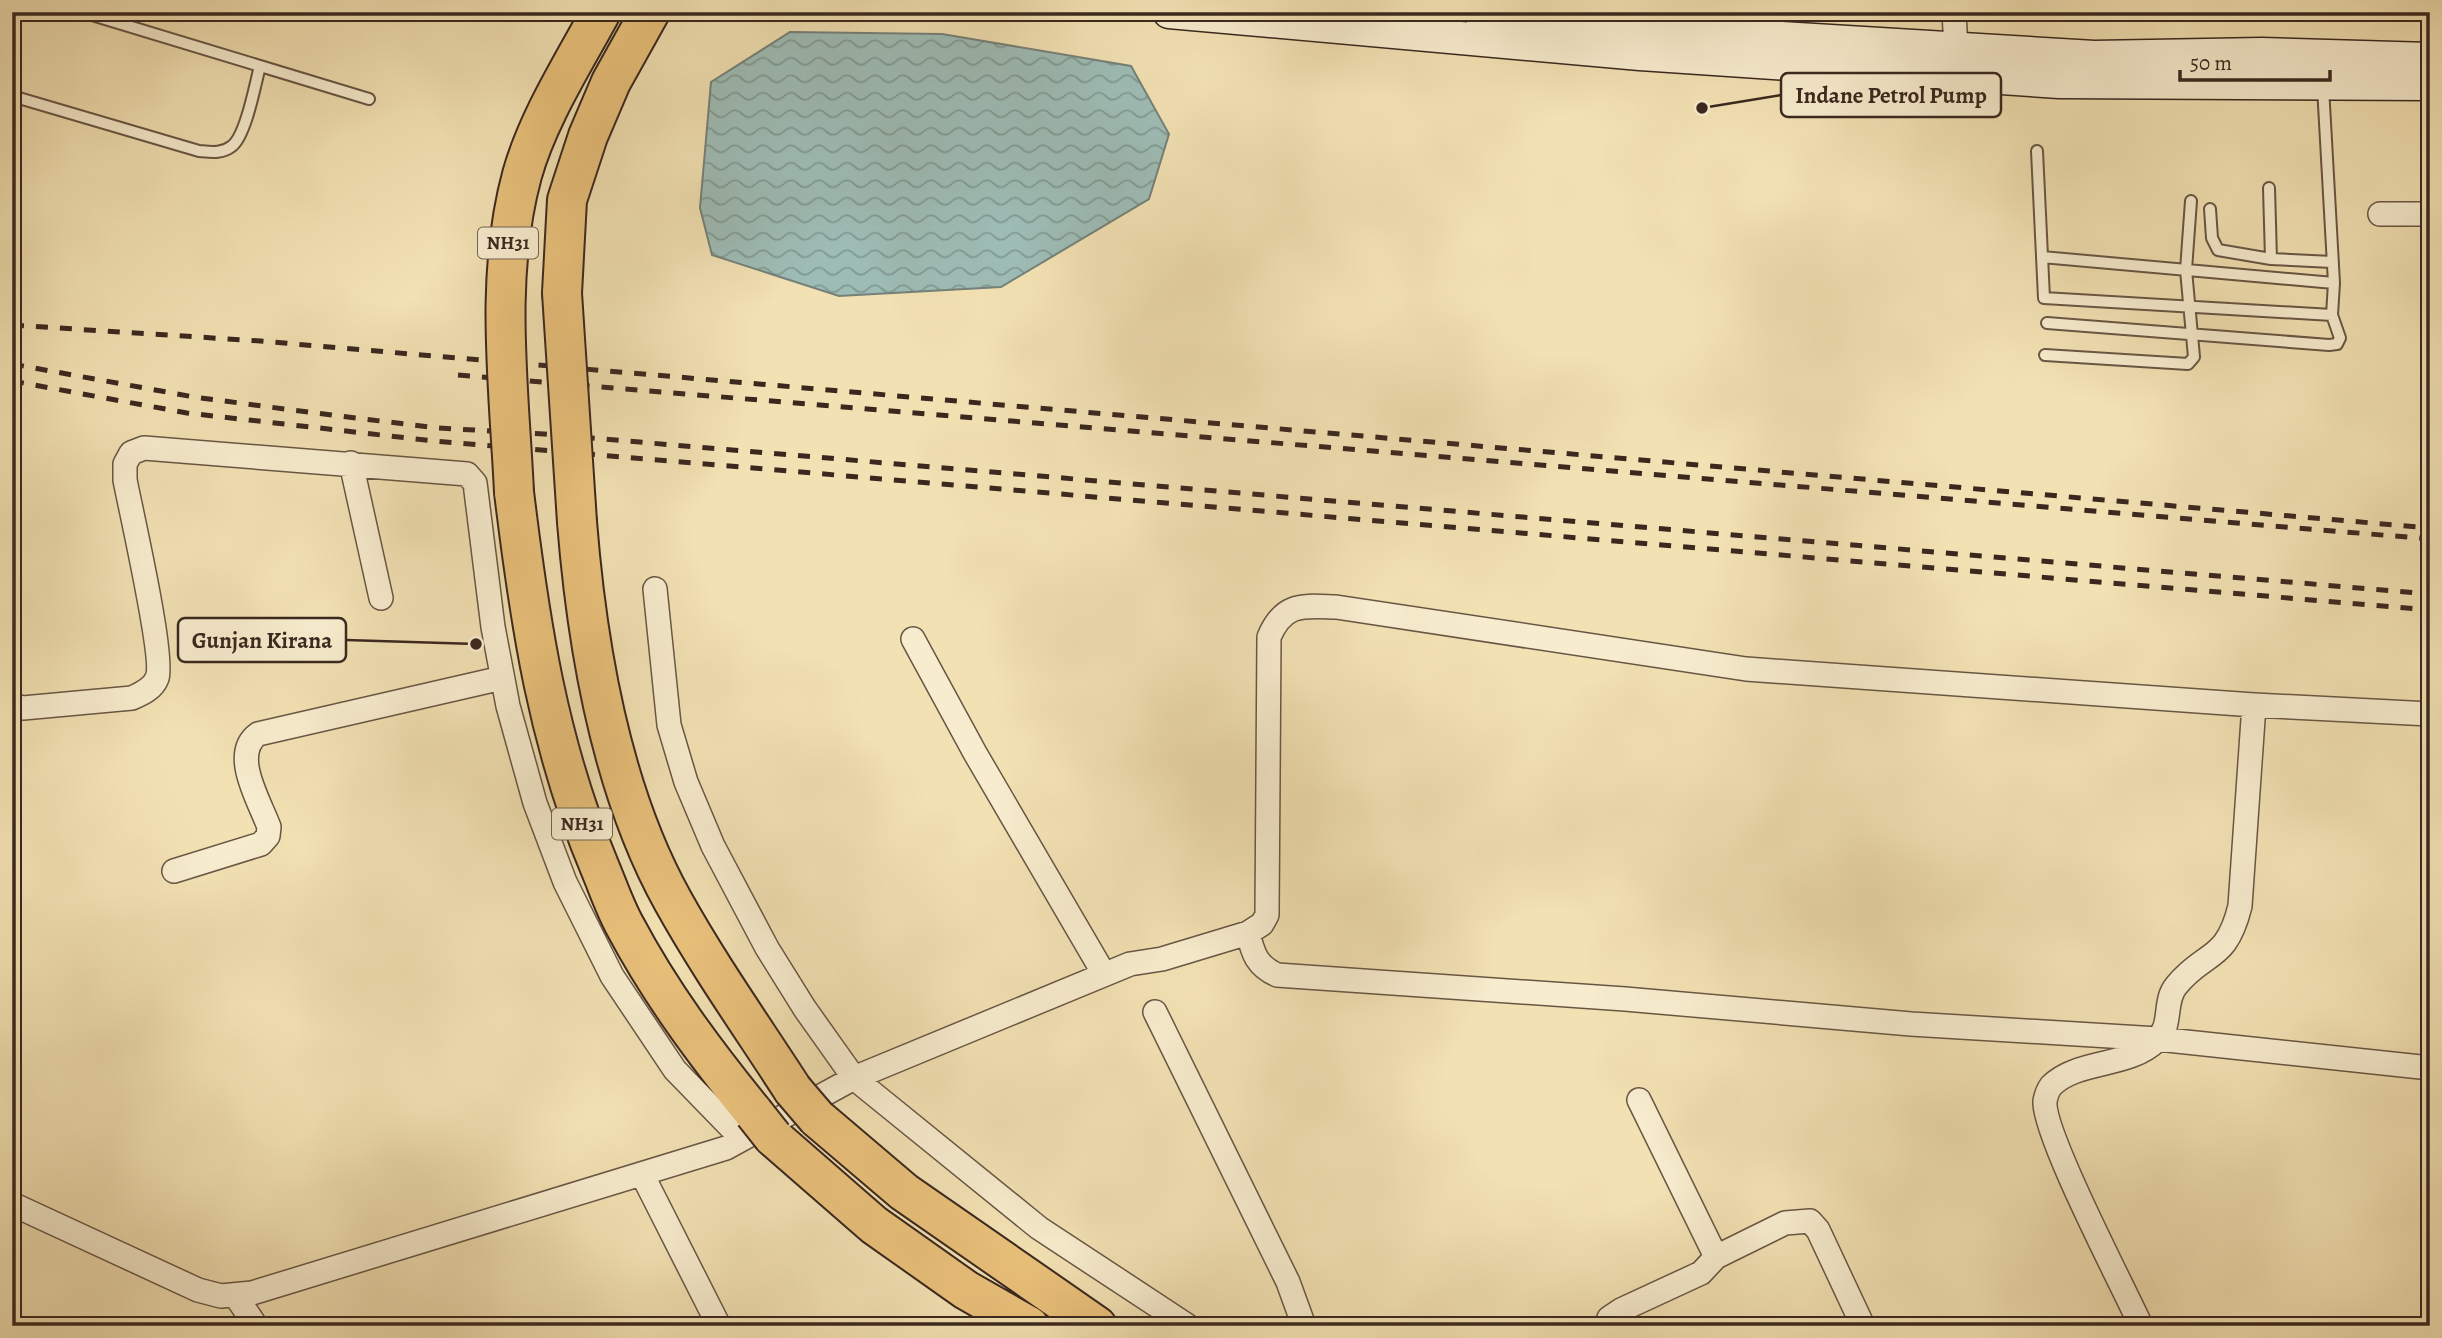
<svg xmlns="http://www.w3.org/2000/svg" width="2442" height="1338" viewBox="0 0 2442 1338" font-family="Alegreya,serif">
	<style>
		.water { fill: url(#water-waves); stroke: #758179; stroke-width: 2 }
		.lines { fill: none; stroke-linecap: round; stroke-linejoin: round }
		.lane-casing { stroke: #685644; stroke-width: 14 }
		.street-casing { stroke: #685644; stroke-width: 26 }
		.secondary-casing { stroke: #3a281f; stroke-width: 35 }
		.highway-casing { stroke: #3a281f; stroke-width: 42 }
		.lane { stroke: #f7ecce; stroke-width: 10 }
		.street { stroke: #f7ecce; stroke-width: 23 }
		.secondary { stroke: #f7ecce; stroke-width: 32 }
		.highway { stroke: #e9c07a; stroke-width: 38 }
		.rail { stroke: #3a281f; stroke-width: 5; stroke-dasharray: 12 12; stroke-linecap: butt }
		.highway-bridge-casing { stroke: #3a281f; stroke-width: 42; stroke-linecap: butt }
		.highway-bridge { stroke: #e9c07a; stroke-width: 38 }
		.labels { text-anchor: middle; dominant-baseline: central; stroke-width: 5; stroke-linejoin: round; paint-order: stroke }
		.shield { fill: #f7ecce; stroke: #736354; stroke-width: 2 }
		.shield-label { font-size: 19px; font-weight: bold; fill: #3a281f }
		.leader { fill: none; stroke: #3a281f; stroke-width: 2.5 }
		.callout-dot { fill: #3a281f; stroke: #f7ecce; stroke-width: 2.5 }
		.callout { fill: #f7ecce; stroke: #3a281f; stroke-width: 2.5 }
		.callout-label { font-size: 23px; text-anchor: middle; font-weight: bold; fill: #3a281f }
	</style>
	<defs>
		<pattern id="water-waves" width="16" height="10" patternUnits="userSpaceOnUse" patternTransform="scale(1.75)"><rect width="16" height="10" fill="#9dbcb5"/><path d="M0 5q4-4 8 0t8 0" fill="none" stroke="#819993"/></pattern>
	</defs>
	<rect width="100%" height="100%" fill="#f2e1b3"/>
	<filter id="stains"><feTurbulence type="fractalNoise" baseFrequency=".00286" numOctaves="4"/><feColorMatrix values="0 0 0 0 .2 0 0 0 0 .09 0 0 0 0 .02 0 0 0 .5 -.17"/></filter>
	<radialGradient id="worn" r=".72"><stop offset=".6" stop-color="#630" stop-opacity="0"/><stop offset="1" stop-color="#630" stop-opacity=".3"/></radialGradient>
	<path class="water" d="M790,32L942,34L1131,66L1169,134L1149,199L1001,287L839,296L712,255L700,208L711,82Z"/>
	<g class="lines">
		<defs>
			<path id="lane" d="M82,12L369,99
				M12,96L199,151C211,152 222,154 232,146C246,135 255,85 260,66
				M2037,151L2044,298L2332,315L2334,283L2323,87
				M2269,188L2271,259
				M2210,209L2212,238L2218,250L2271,259L2332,262
				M2042,257L2334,283
				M2047,323L2329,345L2337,344L2340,338L2332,315
				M2045,355L2188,364L2194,357L2186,270L2191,201"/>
			<path id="street" d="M1954,12L1956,49
				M2380,214H2430
				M351,463L381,598
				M655,589L669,725L686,782L713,846L767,948L805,1009L854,1078L1039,1228L1188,1326
				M913,639L975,753L1104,974
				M12,705L23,708L132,698C141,694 153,689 157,678C165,659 131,511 125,480V464L131,453L144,448L467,474L475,483L493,627L508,706L535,803L565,882L612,976L675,1070L742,1139
				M174,871L261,844L268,836L269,827C260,802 230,754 258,734L502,678
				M1248,933C1253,954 1257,966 1277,975L1625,999L1911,1024L2158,1039L2430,1068
				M1155,1012L1288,1282L1304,1326
				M642,1174L719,1326
				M12,1204L198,1290L221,1296L252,1293L726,1148L854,1078L1130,964L1162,959L1248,933L1262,924L1267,915L1269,637C1284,602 1303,606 1336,607L1746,669L2254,705L2430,714
				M1716,1257L1785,1223L1810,1221L1818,1230L1863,1326
				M235,1295L256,1326
				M1606,1326L1609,1318L1621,1310L1701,1273L1716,1257L1639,1100
				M2141,1326C2124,1288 2042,1132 2045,1101C2046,1096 2048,1090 2051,1086C2078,1059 2129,1068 2157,1040C2173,1024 2163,1002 2176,986C2205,950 2226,963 2240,906L2254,705"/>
			<path id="secondary" d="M1169,12L1640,54L2059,82L2430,84
				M1479,12L1766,37L2094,57L2262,54L2430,59"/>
			<path id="highway" d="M562,293L567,200L588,136L611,82L650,12
				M514,492C530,624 548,744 600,868C608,887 615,908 625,926C661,994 706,1054 754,1113
				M577,522C587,648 611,790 673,901C709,966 753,1028 793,1090
				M817,1118L904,1192L1097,1326
				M773,1137L874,1225L966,1290L1029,1326"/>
		</defs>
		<use href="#lane" class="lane-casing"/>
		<use href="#street" class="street-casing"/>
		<use href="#secondary" class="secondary-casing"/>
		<use href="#highway" class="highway-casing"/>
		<use href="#lane" class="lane"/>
		<use href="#street" class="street"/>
		<use href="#secondary" class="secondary"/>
		<use href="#highway" class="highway"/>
		<path class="rail" d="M12,325L260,341L2430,528
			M12,364L194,397L315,413L438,428L544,434L2430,594
			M458,375L2430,539
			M12,381L187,413L434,441L2430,610"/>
		<defs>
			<path id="highway-bridge" d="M562,293L577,522
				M514,492C509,387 494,278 522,175C538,118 573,64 601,12
				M793,1090L817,1118
				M754,1113L773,1137"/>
		</defs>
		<use href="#highway-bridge" class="highway-bridge-casing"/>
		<use href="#highway-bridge" class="highway-bridge"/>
	</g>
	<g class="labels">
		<g class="shield">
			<rect x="478" y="227.5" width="60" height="31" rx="5"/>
			<rect x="552" y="808.5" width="60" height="31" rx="5"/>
		</g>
		<g class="shield-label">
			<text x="508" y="243">NH31</text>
			<text x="582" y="824">NH31</text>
		</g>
	</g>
	<path class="leader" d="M1702 108L1781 95M476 644L346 640"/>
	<g class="callout-dot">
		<circle cx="1702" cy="108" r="7"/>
		<circle cx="476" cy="644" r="7"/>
	</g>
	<g class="callout">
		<rect x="1781" y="73" width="220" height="44" rx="7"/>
		<rect x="178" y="618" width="168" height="44" rx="7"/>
	</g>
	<g class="callout-label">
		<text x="1891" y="103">Indane Petrol Pump</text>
		<text x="262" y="648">Gunjan Kirana</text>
	</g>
	<rect width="2442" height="1338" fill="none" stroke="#f2e1b3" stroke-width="42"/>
	<rect x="14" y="14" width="2414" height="1310" fill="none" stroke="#3a281f" stroke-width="3.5"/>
	<rect x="21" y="21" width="2400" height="1296" fill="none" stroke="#3a281f" stroke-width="2"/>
	<path d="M2180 70v10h150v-10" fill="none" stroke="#3a281f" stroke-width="3.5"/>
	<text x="2190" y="70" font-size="21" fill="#3a281f" stroke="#f7ecce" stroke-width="5" paint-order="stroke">50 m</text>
	<rect width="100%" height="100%" filter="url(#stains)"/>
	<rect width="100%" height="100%" fill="url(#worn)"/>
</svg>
